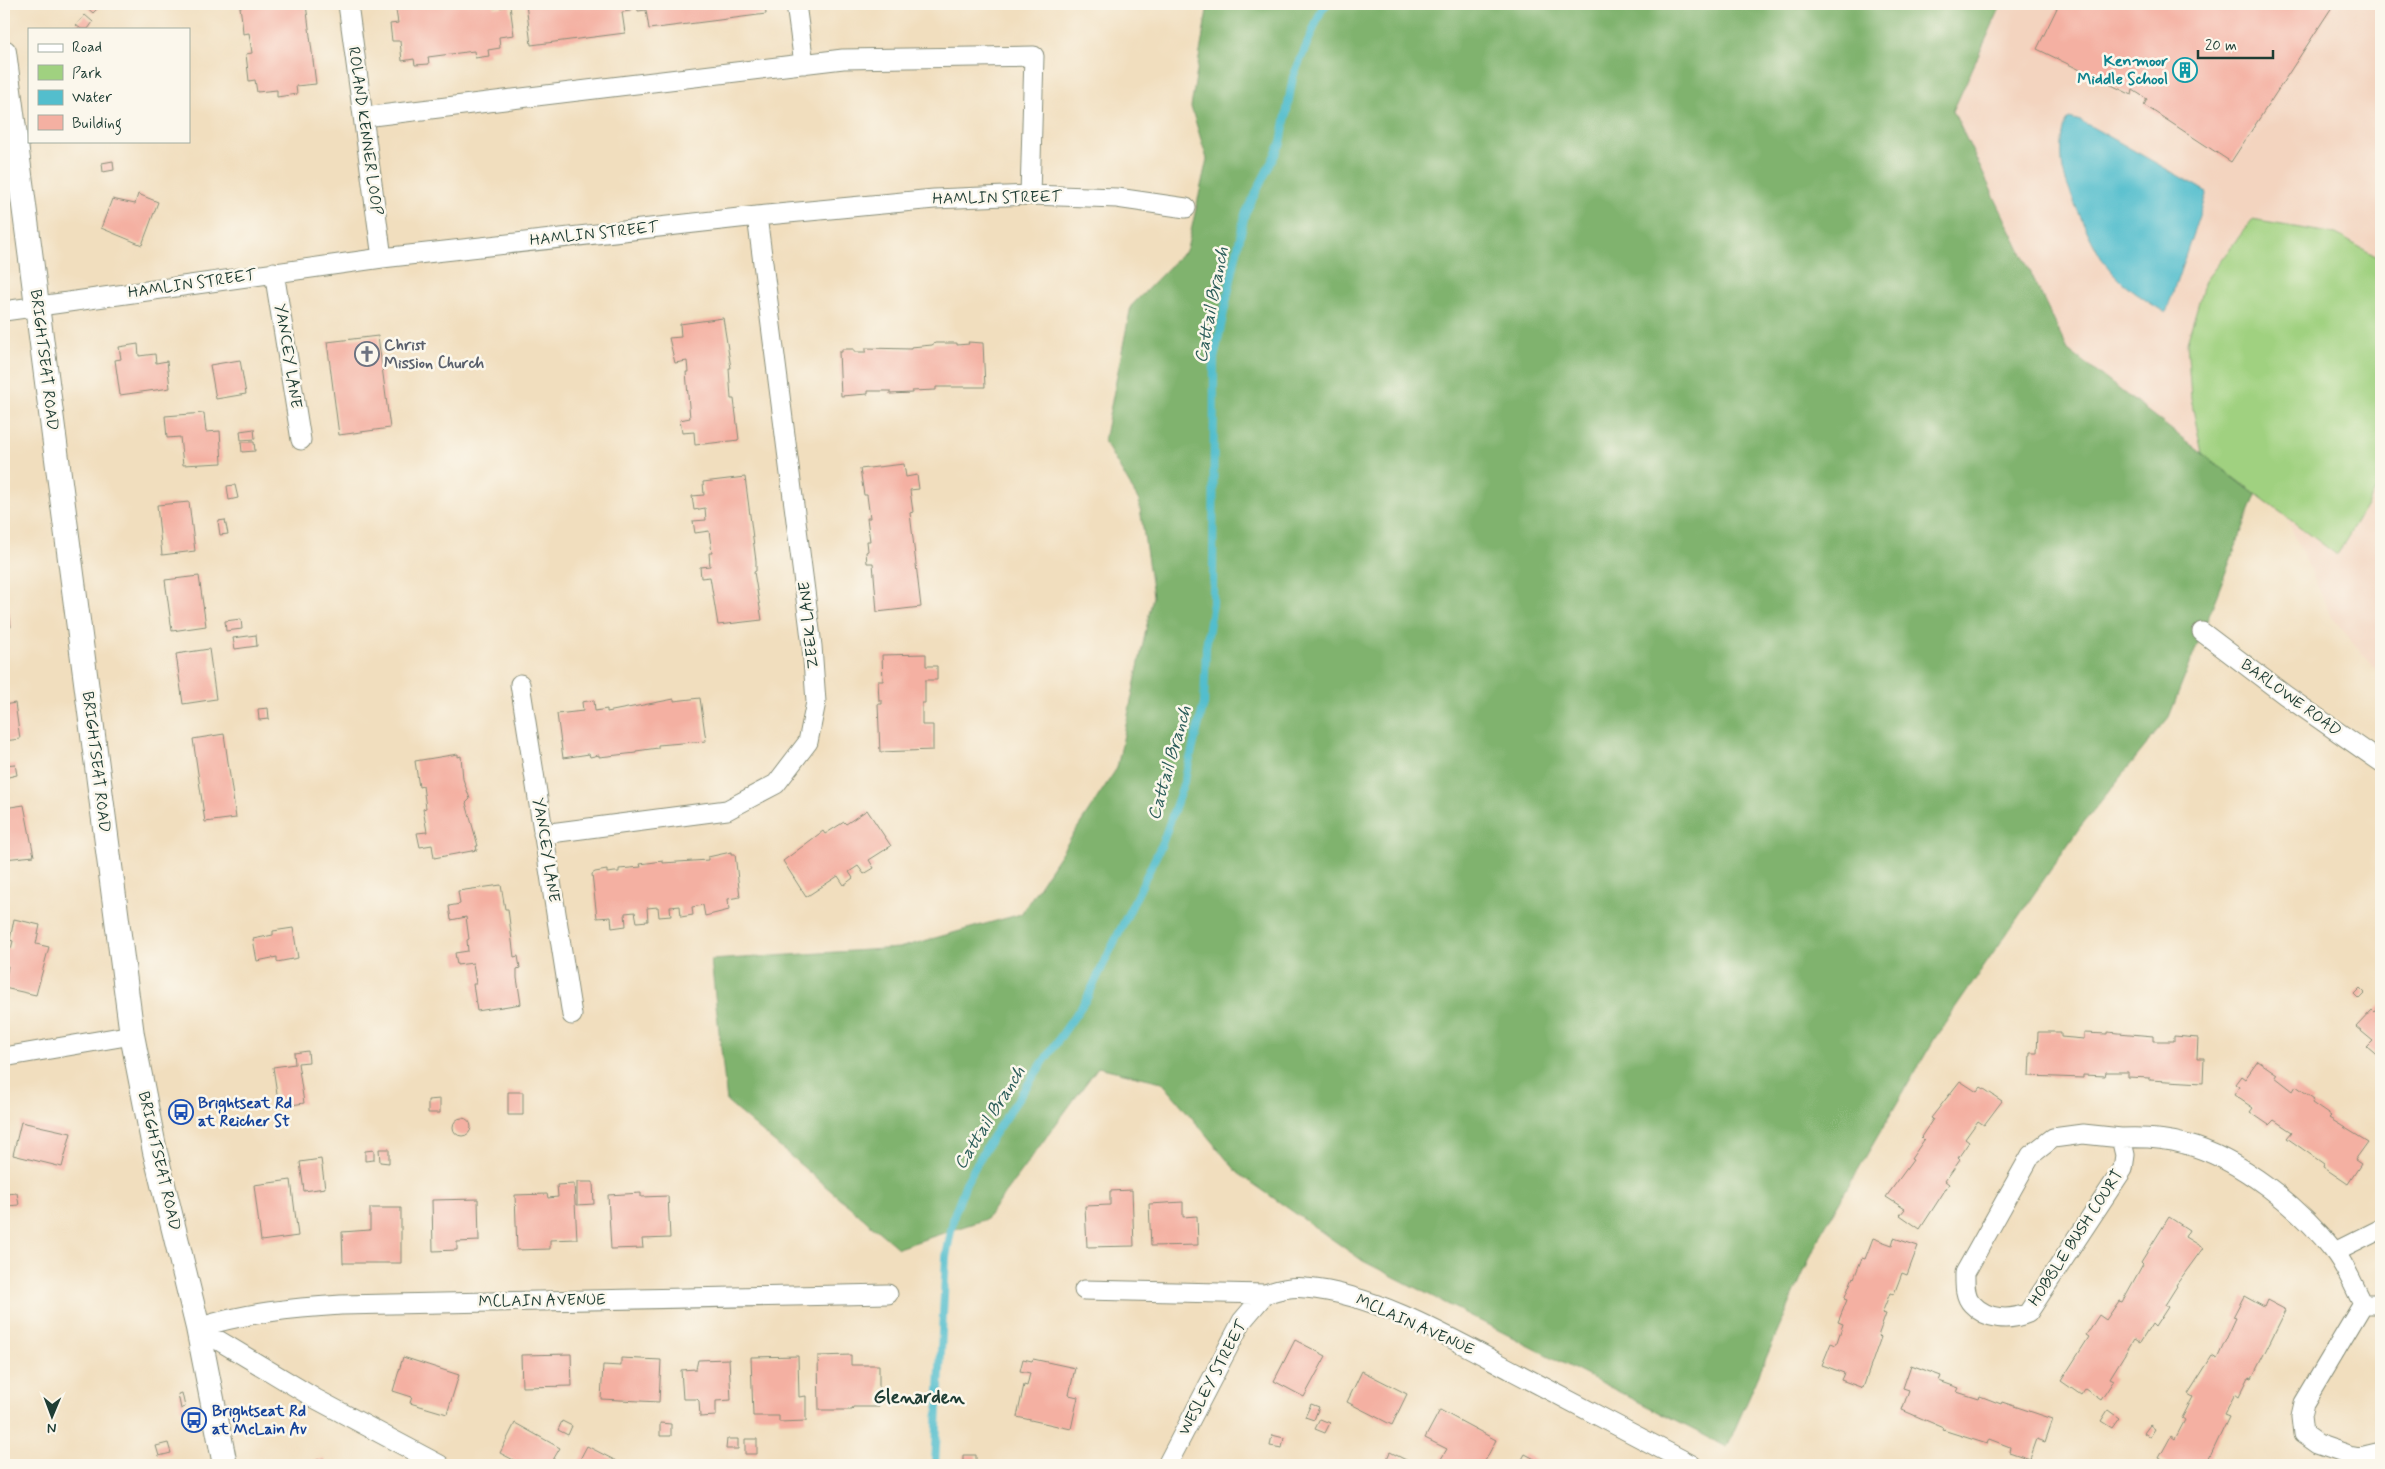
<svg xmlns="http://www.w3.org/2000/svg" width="2385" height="1469" viewBox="0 0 2385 1469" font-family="Mynerve,sans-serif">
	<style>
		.built { fill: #f3d4bf }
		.green { fill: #a0d180; stroke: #60875a }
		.forest { fill: #80b36e; stroke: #507851 }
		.water { fill: #53becd; stroke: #397e80 }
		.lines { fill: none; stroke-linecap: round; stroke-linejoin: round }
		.stream { stroke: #53becd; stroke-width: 8 }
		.building { fill: #f4b0a2 }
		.minor-casing { stroke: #888e79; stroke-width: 21 }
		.tertiary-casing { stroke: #888e79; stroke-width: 26 }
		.minor { stroke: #fff; stroke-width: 19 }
		.tertiary { stroke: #fff; stroke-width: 24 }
		.labels { text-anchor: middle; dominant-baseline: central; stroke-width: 5; stroke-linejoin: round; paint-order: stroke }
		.culture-label { font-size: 16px; font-weight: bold; fill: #0d838f; stroke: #fbf7ec; text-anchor: end }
		.street-label { font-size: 16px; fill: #1f3d34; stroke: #fbf7ec }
		.worship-label { font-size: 16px; font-weight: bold; fill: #5b616d; stroke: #fbf7ec; text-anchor: start }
		.transit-label { font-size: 16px; font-weight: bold; fill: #164399; stroke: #fbf7ec; text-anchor: start }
		.water-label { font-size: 18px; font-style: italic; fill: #2c5d5a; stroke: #fbf7ec }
		.quarter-label { font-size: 19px; font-weight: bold; fill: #1f3d34; stroke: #fbf7ec }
	</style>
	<rect width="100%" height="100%" fill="#fbf7ec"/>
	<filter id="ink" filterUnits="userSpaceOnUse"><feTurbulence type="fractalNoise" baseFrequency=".02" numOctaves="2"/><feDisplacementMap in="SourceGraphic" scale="10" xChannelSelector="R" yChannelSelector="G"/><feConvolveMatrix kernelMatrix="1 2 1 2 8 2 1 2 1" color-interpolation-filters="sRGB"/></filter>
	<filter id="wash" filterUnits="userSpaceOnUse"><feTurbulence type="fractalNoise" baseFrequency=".0096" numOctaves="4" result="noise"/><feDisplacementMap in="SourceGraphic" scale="20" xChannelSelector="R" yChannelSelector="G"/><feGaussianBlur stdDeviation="1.12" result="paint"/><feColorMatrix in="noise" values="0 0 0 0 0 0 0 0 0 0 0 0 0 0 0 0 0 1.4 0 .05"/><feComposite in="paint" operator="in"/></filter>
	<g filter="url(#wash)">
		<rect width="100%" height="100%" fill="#f1debe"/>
		<path class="built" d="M2002,4H2381V676L2331,616L2287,519L2068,350L1953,111Z"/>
		<path class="green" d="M2252,220L2336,234L2381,259V482L2337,555L2202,453L2191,399L2187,342L2205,281Z"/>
		<path class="forest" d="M1208,4H2002L1953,111L2068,350L2256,495L2169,717L2080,827L1935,1038L1820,1235L1727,1447L1363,1261L1238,1173L1162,1082L1098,1067L986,1219L898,1248L727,1102L711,960L899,948L1021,914L1117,768L1153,596L1139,501L1104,441L1131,306L1187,249L1207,159L1191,107Z"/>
		<path class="water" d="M2069,118L2081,121L2110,137L2207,192L2166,313C2143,299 2117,282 2102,259C2091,242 2067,189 2063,171C2061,156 2060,130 2069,118Z"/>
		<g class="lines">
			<path class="stream" d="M935,1465L946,1257L954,1215L966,1183L992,1137L1087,998L1162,844L1184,782L1204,704L1206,647L1213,603L1214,359L1245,214L1281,143L1293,77L1322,9L1327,4"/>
		</g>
		<g id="blocks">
			<path class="building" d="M83,4H102L93,13Z
				M246,4H306L316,84L296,86L297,94L277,97V90L257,92L255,80L249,81L246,54L252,53L249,33L243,34L242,21L240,7L246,6Z
				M395,4H493L494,8L510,6L514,35L499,37L500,48L488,50L489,56L475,58L474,51L428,57L429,64L415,65L414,59L402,61L400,41H392L390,24L398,23Z
				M526,4H631L632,11L622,12L625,33L531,45Z
				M637,4H765L766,14L649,29L646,10L638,11Z
				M2059,4H2334L2231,162L2144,105L2147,99L2133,90L2132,95L2037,49Z
				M85,15L93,22L88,29H81L76,25Z
				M113,161L114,170L103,172L102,163Z
				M138,194L158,202L142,245L101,228L112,199L135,204Z
				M723,318L731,368H729L731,399H734L739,440L695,445L694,432L682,433L680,420L690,418L686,372H688L687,361L675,363L669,338L681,337L680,324Z
				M378,336L390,428L339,435L327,342Z
				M968,342L983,343L985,387H936V390L912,391V393L890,394V391H868V394L841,396L839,352H842V349H854V352H866V348L911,349V347L932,345L935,343H957V345L969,344Z
				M138,344L139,356L155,354L156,363L167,361L170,388L120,395L115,360L121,359L119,347Z
				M240,360L246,394L216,399L210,365Z
				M204,413L206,432L220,431L222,463L183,465L180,437L167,438L165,416Z
				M254,429L255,439L241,440L240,431Z
				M241,442H254L255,451L242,452Z
				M904,464L906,477L917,475L919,489L910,490L913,512L910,513L921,607L877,612L873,563H867L866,552L868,551L867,541H870L867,518H870L867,495H864L860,469Z
				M745,477L756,561V571L754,572L762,620L718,625L710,577L701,578L700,567L710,566L709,553H712L709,531L695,533L693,521L706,520L705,508L694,510L692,496L704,495L703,482Z
				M235,485L238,498L229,500L227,486Z
				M189,502L195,551L162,555L157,505Z
				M225,520L228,534L220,535L218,521Z
				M199,576L206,626L172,631L165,580Z
				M8,604L11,627L4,628V605Z
				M241,619L242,629L226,631L225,621Z
				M4,631L8,652L4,653Z
				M256,635L257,646L235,649L233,638Z
				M209,649L216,699L183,704L176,654Z
				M926,654V666H937V680H925V703H922V725H933V750L880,752L878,704H882V701H879L878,681H883L882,655Z
				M700,698L706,741L658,745V748L636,751V753L599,757V755L590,757L589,754L563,758L557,714L583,711L582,702L594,700L595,711L607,709V712L674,699V701Z
				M15,703L20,739L4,741V705Z
				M268,708L269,719L259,720L258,709Z
				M224,734L236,818L205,822L193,739Z
				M458,754V757L461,756L463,779L470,799L466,803L478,846H476L477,850L434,858L432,845L420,847L417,833L427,832L423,809L426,808L423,786L419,787L415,761Z
				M15,764L17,775L4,778V765Z
				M24,805L34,856L4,859V808Z
				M867,810L891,846L869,860L874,868L864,874L858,866L849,872L853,878L844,885L838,876L806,897L783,861L823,831L825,834L844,822L846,824Z
				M731,852V854H735L740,897L728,899L729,910L705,916L703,905L692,907L693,915L681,917L680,906L670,907L671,916L659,917L658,907L647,908L648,921L637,922L635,912L625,913L626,926L612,928L611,917L597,918L592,874L595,872L607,870V873L615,872H619V869L641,867L640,864L663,861V863L708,860V857Z
				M501,885L505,909H508L514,957L518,956L520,968L517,969V978L521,1004L477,1011L473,984H476L473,963L457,965L455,953L468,951L467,940L469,939L466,917L451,920L449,906L460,904L458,891Z
				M14,919L40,925L36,944L49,947L36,995L4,988L8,966H4V948L11,949L13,941L10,940Z
				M293,928L298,958L277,962V957L257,961L253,939L273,935V931Z
				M2360,988L2365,993L2359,999L2354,994Z
				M2381,1004V1059L2367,1047L2373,1041L2356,1027L2372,1010L2374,1012Z
				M2038,1032H2061V1037L2084,1039V1033L2107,1034V1032L2153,1036V1041H2174V1036L2198,1038L2197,1058H2204L2203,1083L2150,1080V1078L2128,1077V1072H2106L2105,1076L2083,1075V1078L2029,1076L2030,1053H2037Z
				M308,1051L309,1062L298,1063L304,1103L279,1107L273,1067L295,1064L294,1053Z
				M2258,1061L2277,1074L2275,1077L2293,1091L2296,1086L2314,1099L2312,1103L2331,1116L2329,1118L2368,1142L2355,1160L2361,1164L2348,1184L2323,1167L2324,1164L2287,1138L2292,1132L2274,1120L2269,1125L2250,1112L2253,1108L2234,1095L2239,1087L2235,1084L2241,1076L2245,1079Z
				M1960,1081L1977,1092L1981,1087L2002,1101L1984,1125L1978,1121L1965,1139L1969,1142L1958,1158L1960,1160L1945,1181L1949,1184L1920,1229L1900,1215L1905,1209L1886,1197L1913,1160L1911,1159L1924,1140L1921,1137L1933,1119L1931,1118Z
				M508,1092H523V1115H508Z
				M440,1099V1113H428V1100Z
				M453 1127a9 9 0 1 1 18 0a9 9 0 1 1-18 0Z
				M21,1122L71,1133L62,1167L13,1155Z
				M379,1149H389V1163L380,1162Z
				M374,1150V1160L365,1161V1151Z
				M321,1159L325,1188L304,1191L300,1162Z
				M291,1180L298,1236L261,1241L254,1185Z
				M577,1182H593L594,1204L577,1205Z
				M574,1184L577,1239L550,1240V1249L517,1250L515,1195L547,1194L548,1198L558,1197L557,1185Z
				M1132,1190L1134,1246L1087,1247L1085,1206L1110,1205V1191Z
				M17,1193L19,1205L7,1206L6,1194Z
				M641,1193V1197L668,1196L670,1238L642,1239L643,1248L611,1249L608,1195Z
				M478,1199L479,1241L457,1242V1250L433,1251L432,1200Z
				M1183,1202V1217L1197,1216L1198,1245L1151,1246L1149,1204Z
				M370,1208H401V1263H343L342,1232L370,1230Z
				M2169,1217L2189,1230L2185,1237L2203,1248L2176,1285L2177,1286L2165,1305L2168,1307L2155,1327L2152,1324L2140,1343L2134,1339L2110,1378L2114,1380L2101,1400L2085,1389L2081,1395L2061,1381L2089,1337L2086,1335L2099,1315L2106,1320L2119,1301L2122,1302L2143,1264L2141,1262Z
				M1873,1238L1892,1245L1894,1238L1918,1246L1907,1275L1902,1273L1894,1294L1890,1293L1882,1313L1886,1314L1878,1336L1881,1337L1863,1388L1841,1380L1844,1373L1822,1365L1831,1343L1836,1345L1843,1324L1838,1322L1847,1300L1844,1299L1853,1277L1854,1278L1862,1258L1865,1259Z
				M2244,1296L2264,1307L2267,1300L2286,1310L2252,1378L2249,1377L2239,1397L2235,1394L2224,1415L2229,1417L2206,1465H2172L2159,1458L2171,1436L2175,1439L2185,1420L2182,1418L2193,1397L2188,1394L2212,1356L2217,1359L2236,1318L2233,1317Z
				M1295,1340L1326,1356L1304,1397L1274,1381Z
				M571,1354L572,1386L522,1387L521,1355Z
				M851,1355V1365H879V1407H853L852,1410H819L818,1356Z
				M798,1356L799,1397L806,1396V1421L779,1422V1416H753L751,1357Z
				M403,1357L459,1375L447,1414L410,1403L412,1397L393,1391Z
				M621,1358L661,1360L659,1402L601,1399L603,1365L621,1366Z
				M729,1359L731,1400L716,1401V1416L700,1417L699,1401L697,1399H683L681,1370L696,1369L698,1360Z
				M1023,1359L1032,1361L1033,1359L1075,1368L1069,1395L1078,1397L1071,1429L1017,1417L1024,1385L1027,1386L1030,1373L1020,1371Z
				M1911,1365L1941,1376L1939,1381L1959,1388L1957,1392L1979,1399L1980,1396L2001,1404L2002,1402L2053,1419L2045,1442L2037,1439L2030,1459L2009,1452L2010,1447L1989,1439L1987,1444L1943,1430L1944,1428L1902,1410L1909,1390L1903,1388Z
				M1362,1371L1407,1394L1392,1425L1347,1402Z
				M182,1393L185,1407L181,1409L178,1394Z
				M1311,1404L1319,1407L1314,1420L1305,1417Z
				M1440,1410L1496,1440L1483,1465H1444L1446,1461L1441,1459L1447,1449L1425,1438Z
				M2108,1410L2119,1418L2112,1428L2101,1421Z
				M1320,1419L1330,1423L1325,1433L1315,1429Z
				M562,1421L572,1426L568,1435L558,1430Z
				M515,1423L560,1448L550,1465H523L500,1453Z
				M660,1423L671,1424V1436H660Z
				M2150,1425L2155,1429L2150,1437L2144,1433Z
				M1272,1435L1284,1438L1282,1448L1270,1446Z
				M727,1439H738V1449H726Z
				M745,1439H757V1454H745Z
				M168,1443L171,1453L159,1456L156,1446Z
				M587,1446L624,1465H577Z
				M1390,1452L1412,1463L1411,1465H1391L1385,1463Z
				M1525,1454L1546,1465H1519Z
				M963,1455H976V1465H963Z
				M324,1459L326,1465H297V1464Z
				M1036,1461L1052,1464V1465H1034Z"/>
		</g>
	</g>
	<g filter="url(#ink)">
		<use href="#blocks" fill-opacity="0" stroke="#888e79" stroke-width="1"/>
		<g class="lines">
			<defs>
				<path id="minor" d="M348,4L382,258
					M796,4L804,64
					M364,117L843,59L1034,56L1030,195
					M274,272L301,440
					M4,311L382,258L757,216L934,199L1030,195L1117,198L1186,208
					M2202,632L2285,695L2381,762
					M520,684L572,1015
					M543,834L727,810L776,784L808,742L816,702L812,646L757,216
					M4,1057L132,1035
					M2083,1134L2121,1138L2125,1155L2123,1169L2028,1313C2009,1321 1987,1320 1972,1304C1964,1296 1965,1283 1965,1273L2031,1155L2053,1138Z
					M2121,1138C2143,1137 2164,1138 2185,1144C2239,1158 2300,1207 2334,1251C2346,1266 2354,1287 2363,1304
					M2335,1252L2381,1229
					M1084,1290L1265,1294C1278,1290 1291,1286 1306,1288C1376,1294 1451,1338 1513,1371C1573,1402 1632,1434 1692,1465
					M2381,1304H2363L2304,1403L2301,1416L2303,1434L2317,1444L2349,1455L2360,1457L2381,1452
					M198,1328C245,1313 291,1308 341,1305L888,1294
					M198,1328L316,1399L440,1465
					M1167,1465L1242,1321L1265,1294"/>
				<path id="tertiary" d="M4,52L132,1035L155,1152L198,1328L225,1465"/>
			</defs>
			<use href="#minor" class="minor-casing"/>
			<use href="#tertiary" class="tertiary-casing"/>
			<use href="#minor" class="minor"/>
			<use href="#tertiary" class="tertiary"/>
		</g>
	</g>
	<defs>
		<symbol id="building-ring" viewBox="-11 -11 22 22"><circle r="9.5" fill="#fbf7ec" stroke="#0f9aa8" stroke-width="1.5"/><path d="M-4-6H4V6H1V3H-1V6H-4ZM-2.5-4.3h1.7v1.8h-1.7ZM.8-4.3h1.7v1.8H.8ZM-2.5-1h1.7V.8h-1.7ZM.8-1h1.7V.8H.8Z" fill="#0f9aa8"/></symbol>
		<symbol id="church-ring" viewBox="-11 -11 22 22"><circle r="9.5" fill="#fbf7ec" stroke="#6b7280" stroke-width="1.5"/><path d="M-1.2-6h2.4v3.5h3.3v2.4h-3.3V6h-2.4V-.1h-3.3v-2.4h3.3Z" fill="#6b7280"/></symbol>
		<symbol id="bus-ring" viewBox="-11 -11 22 22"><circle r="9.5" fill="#fbf7ec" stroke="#1a4fb4" stroke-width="1.5"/><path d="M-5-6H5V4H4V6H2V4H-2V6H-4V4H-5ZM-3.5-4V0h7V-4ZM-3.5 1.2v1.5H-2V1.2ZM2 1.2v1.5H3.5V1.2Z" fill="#1a4fb4"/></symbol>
	</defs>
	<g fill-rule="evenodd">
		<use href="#building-ring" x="2171" y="56" width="28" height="28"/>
		<use href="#church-ring" x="353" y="340" width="28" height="28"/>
		<use href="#bus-ring" x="167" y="1098" width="28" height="28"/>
		<use href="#bus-ring" x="180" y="1406" width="28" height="28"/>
	</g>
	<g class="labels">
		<g class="culture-label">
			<text x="2168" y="61">Kenmoor<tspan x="2168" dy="18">Middle School</tspan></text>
		</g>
		<g class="street-label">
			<text transform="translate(365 131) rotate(82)">ROLAND KENNER LOOP</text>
			<text transform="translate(997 198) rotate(-1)">HAMLIN STREET</text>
			<text transform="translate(594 234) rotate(-6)">HAMLIN STREET</text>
			<text transform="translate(192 284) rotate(-8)">HAMLIN STREET</text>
			<text transform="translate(288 356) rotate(81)">YANCEY LANE</text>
			<text transform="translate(44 360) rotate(83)">BRIGHTSEAT ROAD</text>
			<text transform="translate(809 625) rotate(-96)">ZEEK LANE</text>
			<text transform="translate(2291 698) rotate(36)">BARLOWE ROAD</text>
			<text transform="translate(96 762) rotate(83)">BRIGHTSEAT ROAD</text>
			<text transform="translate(546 850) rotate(81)">YANCEY LANE</text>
			<text transform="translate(159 1161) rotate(77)">BRIGHTSEAT ROAD</text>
			<text transform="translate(2076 1238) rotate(-57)">HOBBLE BUSH COURT</text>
			<text transform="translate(542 1301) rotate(-1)">MCLAIN AVENUE</text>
			<text transform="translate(1415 1325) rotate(24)">MCLAIN AVENUE</text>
			<text transform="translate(1213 1378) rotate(-62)">WESLEY STREET</text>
		</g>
		<g class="worship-label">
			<text x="384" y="345">Christ<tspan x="384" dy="18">Mission Church</tspan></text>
		</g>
		<g class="transit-label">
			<text x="198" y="1103">Brightseat Rd<tspan x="198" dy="18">at Reicher St</tspan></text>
			<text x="212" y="1411">Brightseat Rd<tspan x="212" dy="18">at McLain Av</tspan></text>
		</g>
		<g class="water-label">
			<text transform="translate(1212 305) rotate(-79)">Cattail Branch</text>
			<text transform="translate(1170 763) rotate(-74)">Cattail Branch</text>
			<text transform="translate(990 1118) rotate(-58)">Cattail Branch</text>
		</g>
		<g class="quarter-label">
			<text x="919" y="1397">Glenarden</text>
		</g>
	</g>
	<rect width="2385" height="1469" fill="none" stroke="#fbf7ec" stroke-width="20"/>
	<rect x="28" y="28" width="162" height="115" fill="#fbf7ec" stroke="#a3ada2"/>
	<rect x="38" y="44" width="25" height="8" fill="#ffffff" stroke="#a3ada2"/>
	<text x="72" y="52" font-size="15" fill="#1f3d34">Road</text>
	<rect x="38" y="65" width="25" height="15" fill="#a0d180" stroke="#a3ada2"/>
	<text x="72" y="78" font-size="15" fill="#1f3d34">Park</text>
	<rect x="38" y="90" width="25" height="15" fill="#53becd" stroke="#a3ada2"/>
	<text x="72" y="102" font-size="15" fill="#1f3d34">Water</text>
	<rect x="38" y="115" width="25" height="15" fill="#f4b0a2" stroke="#a3ada2"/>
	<text x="72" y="128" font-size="15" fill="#1f3d34">Building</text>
	<g transform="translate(52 1416) rotate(181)" stroke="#fbf7ec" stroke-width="4" paint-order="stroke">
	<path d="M0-4L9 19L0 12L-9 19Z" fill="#1f3d34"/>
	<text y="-8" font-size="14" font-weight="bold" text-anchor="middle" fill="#1f3d34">N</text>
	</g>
	<path d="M2198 50v8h75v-8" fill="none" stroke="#1f3d34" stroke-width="2.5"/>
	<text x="2205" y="50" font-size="15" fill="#1f3d34" stroke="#fbf7ec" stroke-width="4" paint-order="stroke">20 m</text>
</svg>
